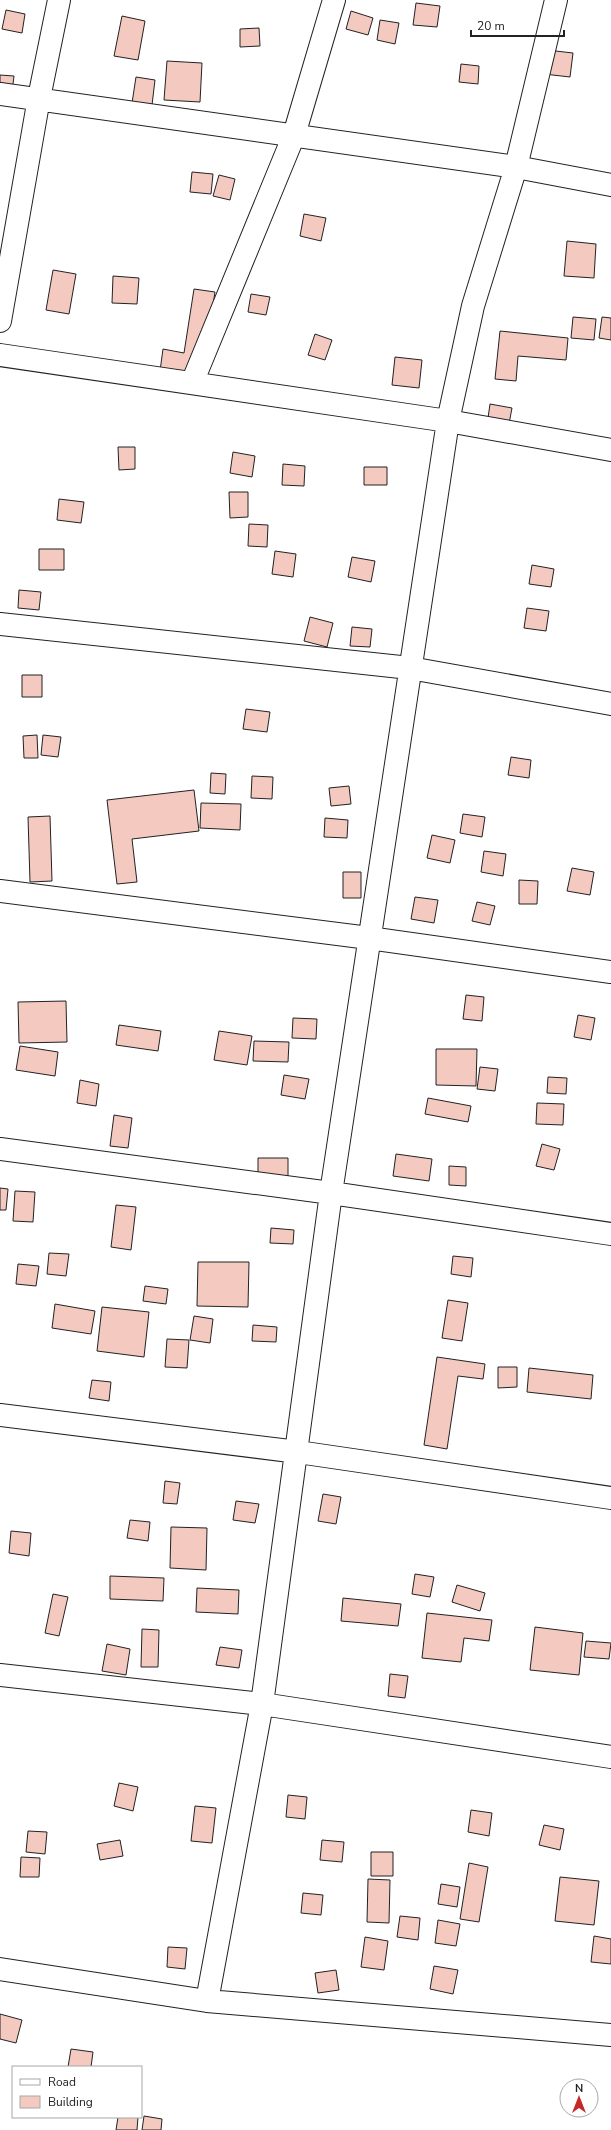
<svg xmlns="http://www.w3.org/2000/svg" width="611" height="2130" viewBox="0 0 611 2130" font-family="'Nunito Sans',sans-serif">
	<style>
		.building { fill: #f3c9c0; stroke: #222 }
		.lines { fill: none; stroke-linecap: round; stroke-linejoin: round }
		.street-casing { stroke: #222; stroke-width: 24 }
		.street { stroke: #fff; stroke-width: 22 }
	</style>
	<rect width="100%" height="100%" fill="#fff"/>
	<path class="building" d="M416,3L440,6L437,27L413,25Z
		M6,10L25,14L22,33L2,29Z
		M351,11L373,18L368,35L346,29Z
		M122,16L145,21L138,60L114,56Z
		M380,20L399,23L395,44L377,40Z
		M259,28L260,46L240,47V29Z
		M547,50L573,53L570,77L544,74Z
		M167,61L202,63L200,102L164,100Z
		M461,64L479,66L478,84L459,82Z
		M0,75L14,76L12,92L0,91Z
		M136,77L155,80L152,105L132,103Z
		M192,172L213,174L211,194L190,192Z
		M219,175L235,179L230,200L213,196Z
		M304,214L326,218L321,241L300,236Z
		M567,241L596,244L594,278L564,276Z
		M53,270L76,274L69,314L46,310Z
		M113,276L139,278L137,304L112,303Z
		M194,289L215,292L202,377L160,371L163,349L184,353Z
		M251,294L270,297L266,315L248,312Z
		M573,317L596,319L594,340L571,338Z
		M602,317L611,318V340L599,338Z
		M500,331L568,338L566,360L518,356L516,381L495,379Z
		M315,334L332,340L325,360L308,355Z
		M395,357L422,360L419,388L392,385Z
		M490,404L512,408L508,429L487,425Z
		M118,447H135V469L119,470Z
		M233,452L255,456L252,477L230,473Z
		M283,464L305,466L304,486L282,485Z
		M364,467H387V485H364Z
		M229,492H248V517L230,518Z
		M59,499L84,502L81,523L57,520Z
		M249,524L268,525L267,547L248,546Z
		M39,549H64V570H39Z
		M275,551L296,554L293,577L272,574Z
		M352,557L375,561L371,582L348,577Z
		M532,565L554,569L551,587L529,584Z
		M19,590L41,592L39,610L18,608Z
		M527,608L549,611L546,631L524,628Z
		M310,617L333,623L327,647L304,641Z
		M352,627L372,629L370,647L350,646Z
		M22,675H42V697H22Z
		M246,709L270,712L267,732L243,729Z
		M37,735L38,758H24L23,736Z
		M43,735L61,737L58,757L41,755Z
		M511,757L531,760L529,778L508,775Z
		M211,773L226,774L225,794L210,793Z
		M252,776L273,777L272,799L251,798Z
		M349,786L351,804L331,806L329,788Z
		M194,790L199,831L132,839L137,882L117,884L107,800Z
		M201,803L241,804L240,830L200,828Z
		M463,814L485,817L482,837L460,833Z
		M50,816L52,881L30,882L28,817Z
		M325,818L348,820L347,838L324,837Z
		M432,835L455,840L450,863L427,858Z
		M484,851L506,854L503,876L481,872Z
		M572,868L594,872L590,895L567,891Z
		M343,872H361V898H343Z
		M519,880L538,881L537,904H519Z
		M415,897L438,900L434,923L411,919Z
		M477,902L495,906L490,925L472,921Z
		M466,995L484,997L482,1021L463,1019Z
		M66,1001L67,1042L19,1043L18,1002Z
		M578,1015L595,1018L591,1040L574,1037Z
		M293,1018L317,1019L316,1039L292,1038Z
		M119,1025L161,1031L158,1051L116,1045Z
		M219,1031L252,1036L247,1065L214,1060Z
		M254,1041L289,1042L288,1062L253,1061Z
		M20,1046L58,1052L55,1076L16,1070Z
		M436,1049H477L476,1086L436,1085Z
		M480,1067L498,1069L495,1091L477,1089Z
		M284,1075L309,1079L305,1099L281,1095Z
		M548,1077L567,1078L566,1094L547,1093Z
		M80,1080L99,1084L96,1106L77,1103Z
		M428,1098L471,1106L468,1122L425,1114Z
		M537,1103L564,1104L563,1125L536,1124Z
		M114,1115L132,1118L128,1148L110,1146Z
		M542,1144L560,1149L554,1170L536,1166Z
		M396,1154L432,1159L429,1181L393,1176Z
		M258,1158H288V1176L258,1175Z
		M449,1166L466,1167V1186L449,1185Z
		M0,1188L8,1189L6,1210H0Z
		M15,1191L35,1192L33,1222L13,1221Z
		M116,1205L136,1207L131,1250L111,1247Z
		M271,1228L294,1230L293,1244L270,1243Z
		M49,1253L69,1254L66,1276L47,1274Z
		M453,1256L473,1258L471,1277L451,1274Z
		M198,1262H249L248,1307L197,1306Z
		M18,1264L39,1266L36,1286L16,1284Z
		M145,1286L168,1289L166,1304L143,1301Z
		M448,1300L468,1303L462,1341L442,1338Z
		M55,1304L95,1311L91,1334L52,1328Z
		M102,1307L149,1312L144,1357L97,1351Z
		M194,1316L213,1319L210,1343L190,1340Z
		M253,1325L277,1327L276,1342L252,1341Z
		M167,1339L189,1340L187,1368L165,1367Z
		M437,1357L485,1364L483,1379L458,1376L447,1449L424,1445Z
		M498,1367H517V1387L498,1388Z
		M529,1368L593,1375L591,1399L527,1392Z
		M92,1380L111,1382L109,1401L89,1398Z
		M165,1481L180,1483L177,1504L163,1503Z
		M323,1494L341,1497L336,1524L318,1521Z
		M236,1501L259,1504L255,1523L233,1520Z
		M130,1520L150,1522L148,1541L127,1538Z
		M171,1527L207,1528L206,1570L170,1568Z
		M11,1531L31,1533L29,1556L9,1553Z
		M415,1574L434,1577L430,1597L412,1594Z
		M110,1576L164,1578L163,1601L110,1599Z
		M457,1585L485,1593L480,1611L452,1602Z
		M197,1588L239,1590L238,1614L196,1612Z
		M53,1594L68,1597L59,1636L45,1633Z
		M343,1598L401,1604L398,1626L341,1621Z
		M427,1613L492,1620L489,1641L464,1638L461,1662L422,1658Z
		M535,1627L583,1633L579,1675L530,1670Z
		M142,1629L159,1630L158,1667H141Z
		M586,1641L611,1643L609,1659L584,1657Z
		M107,1644L130,1649L126,1675L102,1671Z
		M220,1647L242,1650L239,1668L216,1665Z
		M390,1674L408,1676L405,1698L388,1696Z
		M119,1783L138,1787L133,1811L114,1806Z
		M288,1795L307,1797L305,1819L286,1817Z
		M195,1806L216,1808L212,1843L191,1841Z
		M471,1810L492,1813L489,1836L468,1832Z
		M544,1825L564,1829L560,1850L539,1845Z
		M28,1831L47,1832L45,1854L26,1852Z
		M120,1840L123,1856L100,1860L97,1844Z
		M322,1840L344,1842L342,1862L320,1860Z
		M371,1852H393V1876H371Z
		M21,1857L40,1858L39,1877H20Z
		M469,1863L488,1867L479,1922L460,1919Z
		M560,1877L599,1881L594,1925L555,1921Z
		M368,1879L390,1880L389,1923L367,1922Z
		M441,1884L460,1887L457,1907L438,1904Z
		M303,1893L323,1895L321,1915L301,1913Z
		M400,1916L420,1918L418,1940L397,1937Z
		M438,1920L460,1924L456,1946L435,1943Z
		M594,1936L611,1939V1964L591,1962Z
		M365,1937L388,1941L384,1970L361,1967Z
		M168,1947L187,1948L185,1969L167,1967Z
		M434,1966L458,1970L453,1994L430,1989Z
		M336,1970L339,1990L318,1993L315,1973Z
		M0,2014L22,2020L16,2043L0,2039Z
		M71,2049L93,2052L91,2067H68Z
		M144,2116L162,2119L161,2130H142Z
		M118,2117H138L137,2130H116Z"/>
	<g class="lines">
		<defs>
			<path id="street" d="M0,94L516,167L611,185
				M0,321L39,98L59,0
				M0,355L448,421L611,450
				M192,383L294,135L334,0
				M0,624L410,668L611,704
				M0,891L369,938L611,972
				M0,1149L331,1193L611,1234
				M0,1415L298,1452L611,1498
				M0,1675L262,1704L611,1757
				M0,1969L207,2001L611,2035
				M207,2001L262,1704L331,1193L448,421L473,306L516,167L556,0"/>
		</defs>
		<use href="#street" class="street-casing"/>
		<use href="#street" class="street"/>
	</g>
	<rect x="12" y="2066" width="130" height="52" fill="#ffffff" stroke="#a7a7a7"/>
	<rect x="20" y="2079" width="20" height="6" fill="#ffffff" stroke="#a7a7a7"/>
	<text x="48" y="2086" font-size="12" fill="#222222">Road</text>
	<rect x="20" y="2096" width="20" height="12" fill="#f3c9c0" stroke="#a7a7a7"/>
	<text x="48" y="2106" font-size="12" fill="#222222">Building</text>
	<g transform="translate(579 2098)"><circle r="19" fill="#ffffff" stroke="#a7a7a7"/>
	<path d="M0-3L7 15L0 10L-7 15Z" fill="#c62828"/>
	<text y="-6" font-size="11" font-weight="bold" text-anchor="middle" fill="#222222">N</text>
	</g>
	<path d="M471 30v6h93v-6" fill="none" stroke="#222222" stroke-width="2"/>
	<text x="477" y="30" font-size="12" fill="#222222" stroke="#ffffff" stroke-width="3" paint-order="stroke">20 m</text>
</svg>
